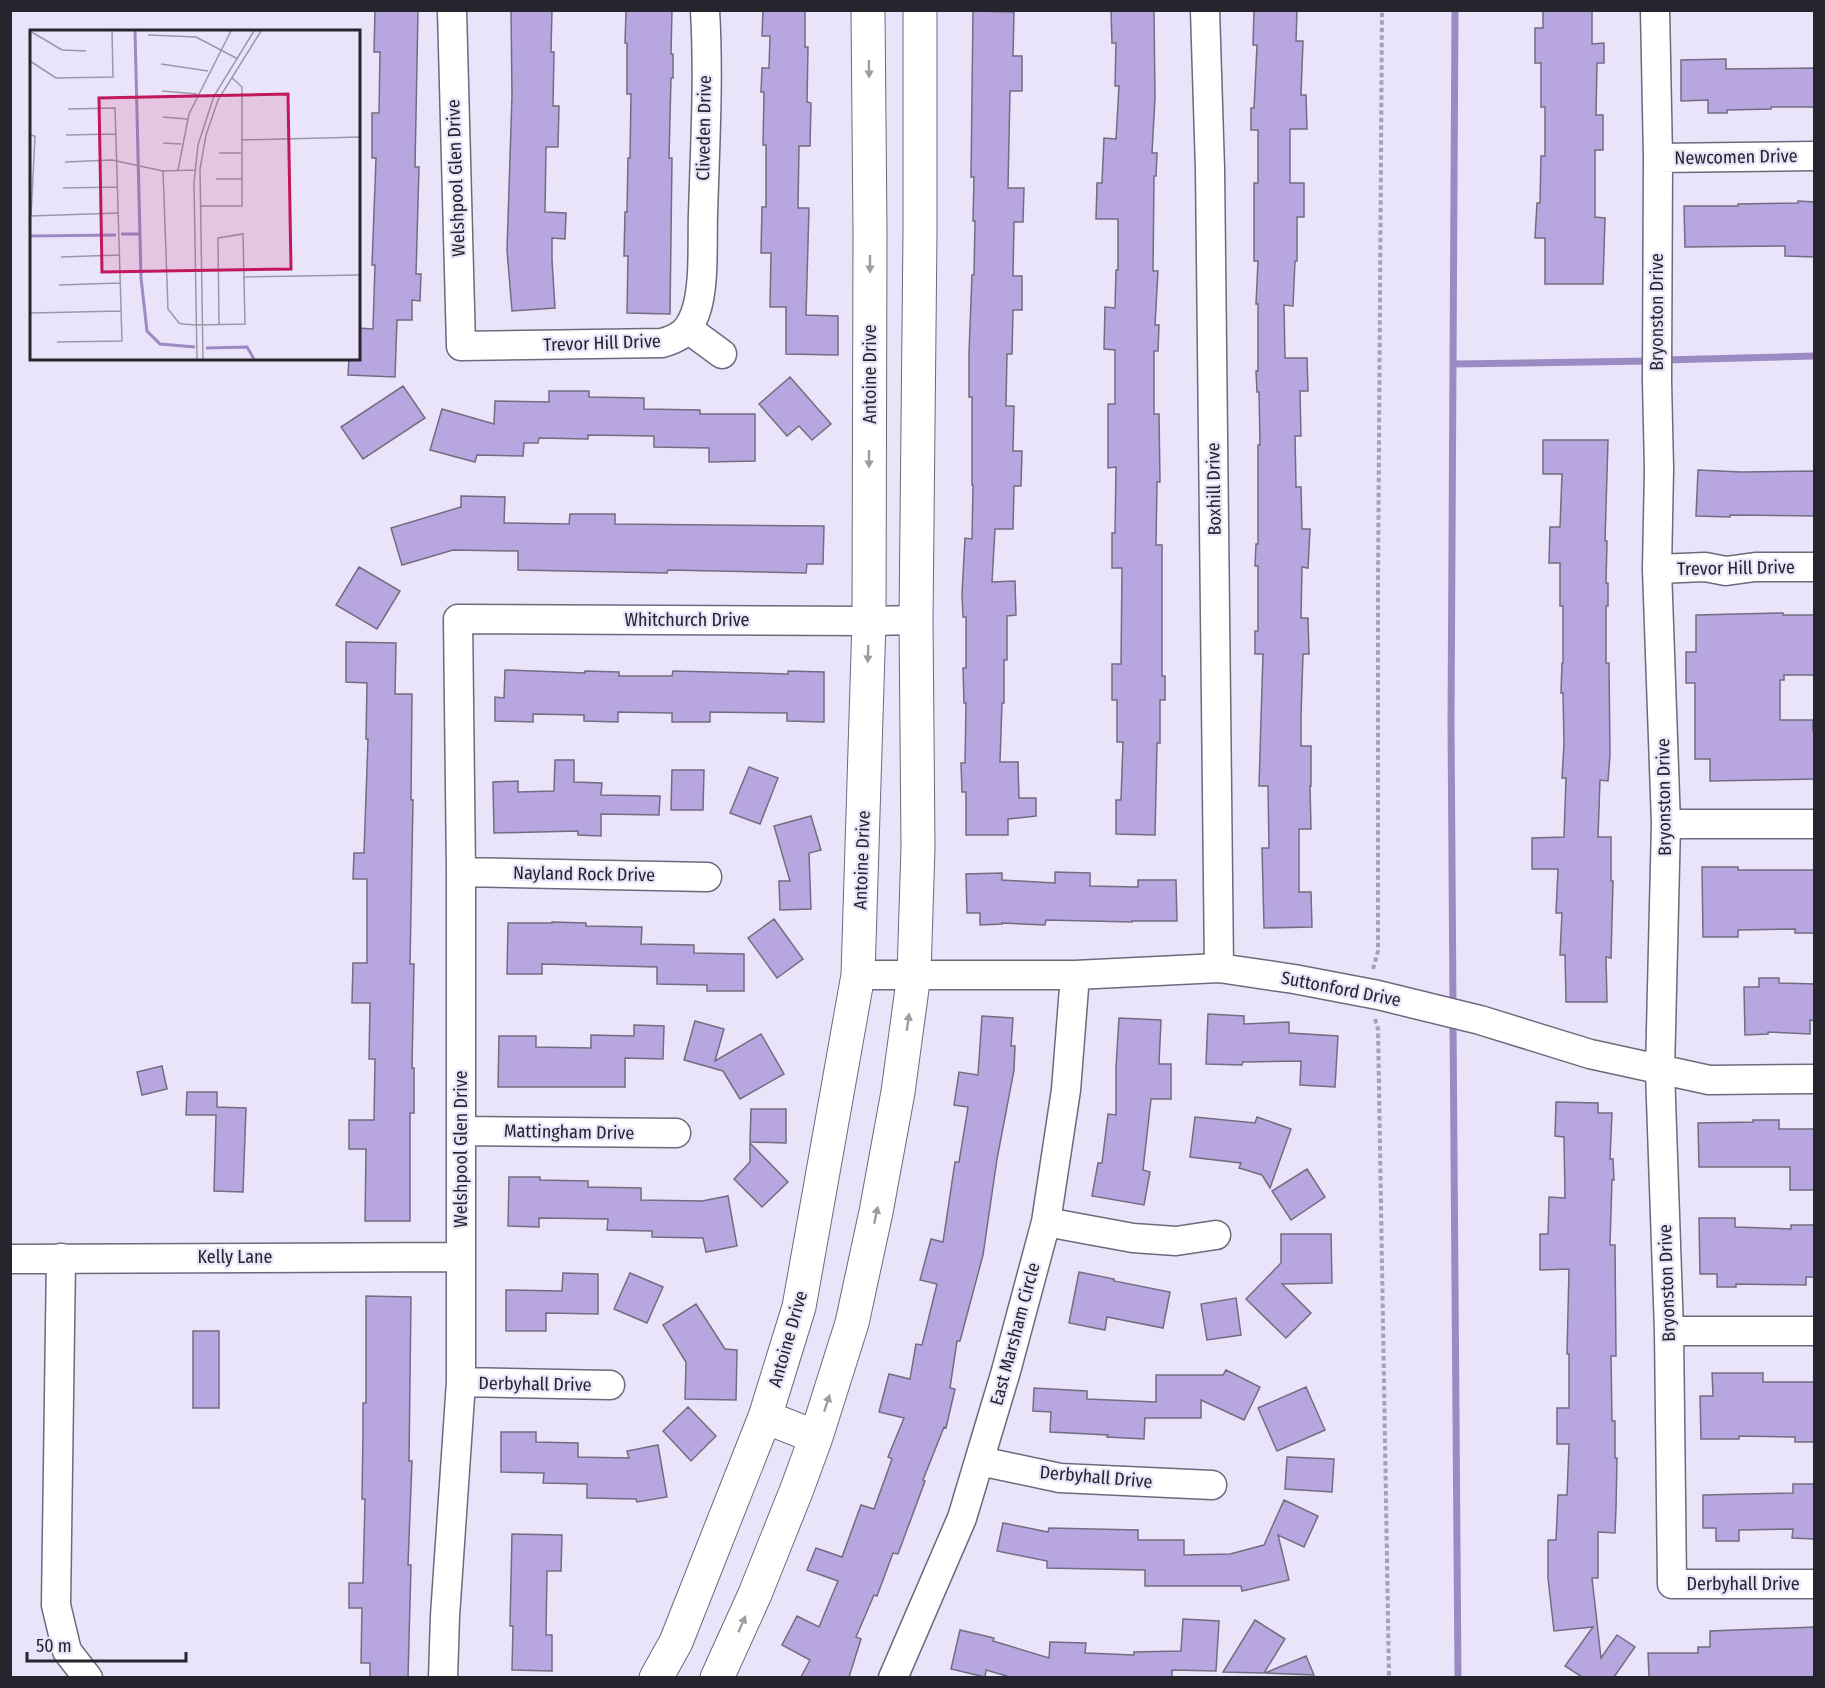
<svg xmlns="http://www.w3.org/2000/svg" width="1825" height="1688" viewBox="0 0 1825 1688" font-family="'Fira Sans Condensed',sans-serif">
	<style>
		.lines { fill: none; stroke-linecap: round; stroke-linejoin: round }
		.stream { stroke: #9c8bc3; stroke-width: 7 }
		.building { fill: #b8a6e0; stroke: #726d7f; stroke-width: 1.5 }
		.minor-casing { stroke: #6e697b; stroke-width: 31 }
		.major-casing { stroke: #6e697b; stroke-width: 35 }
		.path { stroke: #a7a2b3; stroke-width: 4; stroke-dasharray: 4.5 3; stroke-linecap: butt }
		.minor { stroke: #fff; stroke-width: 28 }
		.major { stroke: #fff; stroke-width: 33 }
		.oneway { fill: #9d9ca0 }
		.labels { text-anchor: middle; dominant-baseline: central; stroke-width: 4.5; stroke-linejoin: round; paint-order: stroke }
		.street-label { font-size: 18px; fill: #26242c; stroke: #eae4fa }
		.inset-river { fill: none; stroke: #9c8bc3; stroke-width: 3 }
		.inset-road { fill: none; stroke: #9c97a8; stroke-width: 1.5 }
		.view { fill: #c2185b; fill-opacity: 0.15; stroke: #c2185b; stroke-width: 3 }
		.inset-edge { fill: none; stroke: #26242c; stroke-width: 3 }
	</style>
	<rect width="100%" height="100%" fill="#eae4fa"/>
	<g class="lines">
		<path class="stream" d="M1664,360L1814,356
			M1453,364L1650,361
			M1453,1006L1451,722L1455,10
			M1453,1020L1458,1678"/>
	</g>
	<path class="building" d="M375,10H418L415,167H419L416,274H421L420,301L412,300V320H397L395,377L348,375L349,358H358V328L373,329L375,265H372L376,158H372V113H379L380,52H374Z
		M511,10H552L551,52H554L553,106H559L558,147H546L545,212L566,213L565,239L552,238V260L555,308L512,311L507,250L512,96Z
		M626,10H672L671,54H673V78H671L669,158H672L670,314L627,313L628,256H624L625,212H627L628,158H630L631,94H627V43H625Z
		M763,10H805V47H808L807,102L811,103L810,146H799L798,208H809L806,315L838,316V355L786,354V307H770L771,253H761L762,207H766V145H763L764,92H761L762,68H769L770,36H762Z
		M1111,10H1154L1155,98L1152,153H1157L1156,176H1154L1153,271H1158L1155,325H1159L1158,351H1154V414H1159L1160,482H1157L1156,545H1162V676H1165V700H1160V743H1157L1155,835L1116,834V800H1121L1123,742H1117V700H1112V664H1121L1122,568H1112V533H1115L1116,467L1108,468V404H1115V350L1104,349L1105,307L1115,308L1116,270H1118V219H1096L1097,183H1102L1104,138L1116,139L1119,86H1115L1116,43H1112Z
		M1254,10H1297L1296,41H1303L1301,95H1306L1307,129H1290V183H1304V217H1297V261H1295L1293,306L1284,305L1285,358H1307L1308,391H1300L1301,436H1295L1296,487H1301L1302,529H1310L1308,568L1302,567L1301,618H1308L1309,654H1303L1301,716V746H1311V786H1310L1311,829H1299V892H1311L1312,927L1264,928L1262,848H1269L1268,786H1259L1263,654H1255V631H1258V566H1255L1256,544H1258V445H1260L1259,392H1257L1256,371H1258V304H1256L1258,261H1254V183H1258V130H1251V108H1254L1257,45H1253Z
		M1543,10H1592V44L1604,43V63H1597L1596,115H1603V150H1595V217L1605,218L1603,284H1545V238H1535L1537,203H1540L1541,156H1545V107H1541V63H1535V28H1543Z
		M973,11L1014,12L1013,56H1022V91H1010L1008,188H1024L1023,222H1014L1013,276H1022V310H1013L1012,354H1007L1006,406H1014L1013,451H1022L1021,486H1014L1013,529H995L992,582L1015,581L1016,615L1007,616V660H1004V703H1002L1000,762H1018L1019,798H1036V816L1008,819V835H966V792H962L961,763H965L966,703H964L963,668H966V617H963L962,594L965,538L972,539L973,485H972V397H969V353L972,275H974L975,221H973L974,177H971Z
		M1726,59V69L1815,68V107H1771V109L1727,110V113H1708V100L1681,101V60Z
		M1798,201L1815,202V257L1785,256V246L1685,247L1684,206H1738V204L1798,203Z
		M790,377L831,424L812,440L799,426L787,436L759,404Z
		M403,386L425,418L363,459L341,427Z
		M549,391H589V397L644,398V409L700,410V414H755V461L709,462V448L654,447V436L588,435V439L539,438L538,443H524L523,456L477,455L475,462L430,450L442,409L494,424L495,401L549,402Z
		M1543,440H1608L1605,541H1607L1606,583H1608V606H1606V663H1609L1610,755L1608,781L1600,780L1598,837H1611V881H1613L1611,958L1606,957L1607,1002H1566L1565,955H1560L1562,913H1556L1558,869H1532V838L1564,837L1566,778H1562L1564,744L1563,693H1561L1562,663H1563V606H1560V563H1549L1550,527H1560L1562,474H1543Z
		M1698,470L1741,472L1815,471V516L1730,515V517L1696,516Z
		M461,496L505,497L504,523L569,524L570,514H615V524L824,526L823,564H807L806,573L668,570L667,573L518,570V551L453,550L402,565L391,528L461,507Z
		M359,567L400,591L377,629L336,605Z
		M1783,613V615H1815V675H1784V680H1780V720H1813V731H1815V779L1710,781V759H1695V683H1686V652H1696V615Z
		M346,642L396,643L395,694H412L411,800H413L410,964H414L412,1068H414V1113H410V1221H365L366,1149H349V1120H374L375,1059H369L370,1003H352L353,963H367V879H353L354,853H364L368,739H366L367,683L346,682Z
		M505,670L585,673V671L619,672V676H672L673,671L788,674V671L824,672V722L787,721V713L710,712V722H672V713L618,712V722L584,721V715L533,714V722L495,721V697L504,698Z
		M555,760H574V782L602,783L601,795L660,796L659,815L601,814V836L578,835V831L494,833L493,782L518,781V792L554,791Z
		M749,767L778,778L760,824L730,813Z
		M672,770H704L703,810H671Z
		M811,816L821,850L809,853L811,909L780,910L779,881H790L774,826Z
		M1702,867H1738V870H1815V933H1795V929L1738,930V937H1703Z
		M1055,872L1090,873V886L1138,887V880H1176L1177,921H1132V922L1046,920L1045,925L1002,923V924L980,925V913H967L966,874L1002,873V880L1055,883Z
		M774,919L803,959L777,978L748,938Z
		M552,922L586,923V926L642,927L641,944L694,945V953L744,954V991H707V985L657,984V967L542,964V974H507L508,923H552Z
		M1759,978H1779V983L1815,984V1021L1810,1020V1034L1768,1032V1034L1745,1035L1744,987H1759Z
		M1208,1014L1244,1016V1024L1289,1022V1033L1338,1036L1335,1087L1300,1085L1301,1061L1243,1062L1242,1065L1206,1064Z
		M982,1016L1013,1018L1011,1046H1015L1014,1070L997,1159L983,1255L960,1341H957L950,1388L955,1389L946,1428L944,1427L923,1480L925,1481L898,1554L893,1553L877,1596L874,1595L856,1637L861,1639L849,1677H801L810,1660L782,1645L797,1616L819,1627L838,1581L807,1570L816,1548L842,1557L861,1505L874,1509L892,1459L888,1457L904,1418L879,1412L889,1374L910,1379L916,1344L922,1345L937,1284L920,1280L931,1239L943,1242L955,1162H959L968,1107L954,1105L959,1072L978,1075Z
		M1119,1018L1161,1020L1159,1064H1171V1099H1151L1143,1170L1150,1172L1144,1205L1092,1196L1098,1163H1102L1108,1114L1116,1115V1068Z
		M695,1021L724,1029L715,1061L761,1034L784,1074L740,1099L723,1071L684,1060Z
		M634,1025L664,1026L663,1059L625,1058V1087H498L499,1036H536V1047L591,1048V1035L634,1036Z
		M162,1066L167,1089L142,1095L137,1072Z
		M187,1092H217V1107L246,1108L243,1192L214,1191L216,1115H186Z
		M1556,1102L1598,1103V1113H1612L1610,1159H1613L1614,1180H1612L1610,1245H1615L1616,1356H1611L1612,1421H1615V1458H1617L1616,1508L1615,1533L1598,1532V1578H1592L1601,1658L1617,1635L1635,1647L1614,1677H1582L1565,1666L1593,1627L1554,1631L1548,1578V1540H1556L1558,1495H1567L1569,1444H1557V1408H1569V1354H1567L1569,1269L1540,1270V1234H1548L1549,1197L1565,1198L1564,1137L1555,1136Z
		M751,1109H786V1143L750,1142Z
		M1195,1117L1255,1123L1257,1117L1291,1129L1270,1188L1262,1175L1239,1168L1241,1163L1190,1157Z
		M1753,1120H1779V1129H1815V1190H1790V1167H1699L1698,1123L1753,1122Z
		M750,1143L788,1182L762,1207L734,1179L750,1162Z
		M1307,1169L1325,1197L1291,1220L1272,1191Z
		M509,1177H540V1180L588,1181V1187L641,1188V1200L702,1201L728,1196L737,1246L706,1252L703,1238L652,1237V1231L607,1230L608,1219L539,1218V1227L508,1226Z
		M1699,1218H1735V1227L1791,1229V1225H1815V1277H1806V1285L1736,1284V1287H1717V1274H1700Z
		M1281,1234H1331L1332,1283L1282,1284L1311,1313L1286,1338L1246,1299L1281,1263Z
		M1079,1272L1114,1279V1281L1170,1292L1163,1328L1107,1317L1105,1330L1069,1323Z
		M563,1273L598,1274V1314L546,1313V1331H506V1290L562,1291Z
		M630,1273L663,1287L647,1323L614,1309Z
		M366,1296L411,1297L409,1461H412L408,1565H411L408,1677H370V1663H361L362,1608H349V1583H363L365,1499H362L363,1433V1403H366Z
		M1236,1298L1241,1335L1207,1340L1201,1304Z
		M696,1304L725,1349L737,1350L736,1400L685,1399L686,1362L663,1325Z
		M193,1331H219V1408H193Z
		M1226,1370L1260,1387L1244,1420L1201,1400V1418H1145L1144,1439L1107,1437L1108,1435L1050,1432L1051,1412L1033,1411L1034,1388L1087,1391V1399L1156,1402V1375H1223Z
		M1712,1373H1763V1382H1815V1442H1795V1437L1739,1436V1439H1701L1700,1396H1713Z
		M1306,1387L1325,1430L1277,1451L1258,1408Z
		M688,1407L716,1436L691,1461L663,1431Z
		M501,1432H536V1442L578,1443V1457L629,1458L627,1451L658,1445L667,1497L637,1502L636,1499L587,1498V1484L543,1483L544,1473L501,1472Z
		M1287,1457L1334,1459L1332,1492L1285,1489Z
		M1793,1484H1815V1539L1792,1538L1793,1529L1739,1530V1541H1716V1528H1703V1495L1793,1493Z
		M1284,1500L1318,1516L1304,1547L1278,1535L1289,1580L1242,1591L1241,1586H1145V1570L1047,1568V1561L997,1551L1003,1523L1048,1532L1049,1528L1138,1530V1540H1184V1555L1230,1554L1264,1545Z
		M512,1534L562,1535L561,1571H547L546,1635H552V1671L512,1670L513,1626H510Z
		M1183,1619L1219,1621L1216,1671L1172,1670V1677H1010L986,1670L985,1677L951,1669L960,1630L994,1638L993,1641L1049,1658L1050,1642L1086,1643L1085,1653L1134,1655V1652L1181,1651Z
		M1255,1620L1285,1639L1264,1673L1223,1672Z
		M1815,1627V1677H1649L1648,1653H1698V1647H1710V1631Z
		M1306,1656L1314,1675L1265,1673Z"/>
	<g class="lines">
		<defs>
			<path id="minor" d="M452,10L461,346L662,343C680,338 688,332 695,314C705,288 702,242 703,214C705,146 709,78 705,10
				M1205,10L1210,169L1219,968
				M1655,10L1658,158L1657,381L1659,469L1657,569L1666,824L1660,1071L1669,1331L1672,1584H1814
				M1658,158L1814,156
				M688,329L722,354
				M1657,569L1705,567L1726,571L1755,567H1814
				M1666,824H1814
				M461,872L707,877
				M858,975H1075L1219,968L1294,979L1378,995L1480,1020L1590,1054L1709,1080L1814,1079
				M461,1131L676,1133
				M1046,1222L1133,1238L1176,1241L1216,1235
				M61,1258L56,1605L67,1651L88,1678
				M10,1259L460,1257
				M1669,1331H1814
				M461,1382L610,1385
				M980,1461L1060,1478L1212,1485
				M443,1678L445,1616L461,1382V872L458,619L869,621L916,620
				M893,1678L962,1518L1006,1371L1046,1222L1066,1090L1075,975"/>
			<path id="major" d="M765,1417L816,1437
				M656,1678L676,1642L765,1417L799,1307L858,975L869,621L870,232L868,10
				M717,1678L755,1594L797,1489L816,1437L852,1323L876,1212L898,1092L914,974L918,847L916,620L920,232V10"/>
		</defs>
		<use href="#minor" class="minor-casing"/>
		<use href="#major" class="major-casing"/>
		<path class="path" d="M1373,969L1378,951V583L1382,10
			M1375,1019L1378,1029L1389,1678"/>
		<use href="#minor" class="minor"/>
		<use href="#major" class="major"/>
	</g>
	<defs><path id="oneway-solid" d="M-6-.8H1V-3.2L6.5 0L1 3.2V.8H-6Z" transform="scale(1.5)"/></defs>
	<g class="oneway">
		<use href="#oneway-solid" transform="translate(869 69) rotate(89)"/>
		<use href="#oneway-solid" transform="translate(870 264) rotate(90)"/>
		<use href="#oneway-solid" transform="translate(869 459) rotate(90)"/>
		<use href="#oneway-solid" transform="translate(868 654) rotate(92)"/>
		<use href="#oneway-solid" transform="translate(908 1022) rotate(-82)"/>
		<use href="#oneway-solid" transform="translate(876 1215) rotate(-78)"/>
		<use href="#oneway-solid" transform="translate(827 1403) rotate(-72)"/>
		<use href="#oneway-solid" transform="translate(742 1624) rotate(-66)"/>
	</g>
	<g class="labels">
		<g class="street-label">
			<text transform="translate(704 128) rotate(-89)">Cliveden Drive</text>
			<text transform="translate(1736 157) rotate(-1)">Newcomen Drive</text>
			<text transform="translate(456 178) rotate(-92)">Welshpool Glen Drive</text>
			<text transform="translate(1657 312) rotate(-90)">Bryonston Drive</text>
			<text transform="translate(602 343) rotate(-2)">Trevor Hill Drive</text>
			<text transform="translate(870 374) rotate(-90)">Antoine Drive</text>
			<text transform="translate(1214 489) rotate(-91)">Boxhill Drive</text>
			<text transform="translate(1736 568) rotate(-1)">Trevor Hill Drive</text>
			<text x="687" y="620">Whitchurch Drive</text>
			<text transform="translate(1664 797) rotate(-91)">Bryonston Drive</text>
			<text transform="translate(862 860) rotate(-88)">Antoine Drive</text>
			<text transform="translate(584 874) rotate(1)">Nayland Rock Drive</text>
			<text transform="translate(1341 989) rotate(11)">Suttonford Drive</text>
			<text transform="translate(569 1132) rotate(1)">Mattingham Drive</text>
			<text transform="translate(461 1149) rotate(-90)">Welshpool Glen Drive</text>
			<text x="235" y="1257">Kelly Lane</text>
			<text transform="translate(1667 1283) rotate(-92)">Bryonston Drive</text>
			<text transform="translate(1015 1334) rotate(-75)">East Marsham Circle</text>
			<text transform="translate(788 1339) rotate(-74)">Antoine Drive</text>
			<text transform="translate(535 1384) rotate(1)">Derbyhall Drive</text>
			<text transform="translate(1096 1477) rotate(5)">Derbyhall Drive</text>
			<text x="1743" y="1584">Derbyhall Drive</text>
		</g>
	</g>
	<g transform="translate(30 30)">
		<rect width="330" height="330" fill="#eae4fa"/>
		<path class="inset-river" d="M105,1L111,248L117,301L130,314L165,317M91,204H110M0,206L86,205M176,318L217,317L224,329"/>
		<path class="inset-road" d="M0,1L32,20L56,21M118,5L166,7L208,29M0,31L26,48L83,47L82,1M131,34L178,41M132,61L167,64M133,87L157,89M0,105L5,106L1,186M36,105L86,104M211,110L330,107M133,113L151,114M189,123H211M35,132L82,130L133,141L165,140M148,140L159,84L201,1M133,141L138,279L149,293L153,294L166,295L215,294L213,204L188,208L189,294M186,149H212M33,158L87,157M170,176H212V57L202,48M0,186L89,183M31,227L89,225M214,247L330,245M29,255L90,253M0,283L91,281M27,312L92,311L85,78L38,79M167,329L164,153L168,115L184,66L224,1M173,329L170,139L176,105L188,70L231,1"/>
		<path class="view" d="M258,64L261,239L72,242L69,68Z"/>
		<rect width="330" height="330" class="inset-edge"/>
	</g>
	<rect width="1825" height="1688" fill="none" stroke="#26242c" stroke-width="24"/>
	<path d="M27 1652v9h159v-9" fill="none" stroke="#26242c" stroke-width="3"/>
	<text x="36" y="1652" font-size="18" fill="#26242c" stroke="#eae4fa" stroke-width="4.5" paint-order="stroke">50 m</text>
</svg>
